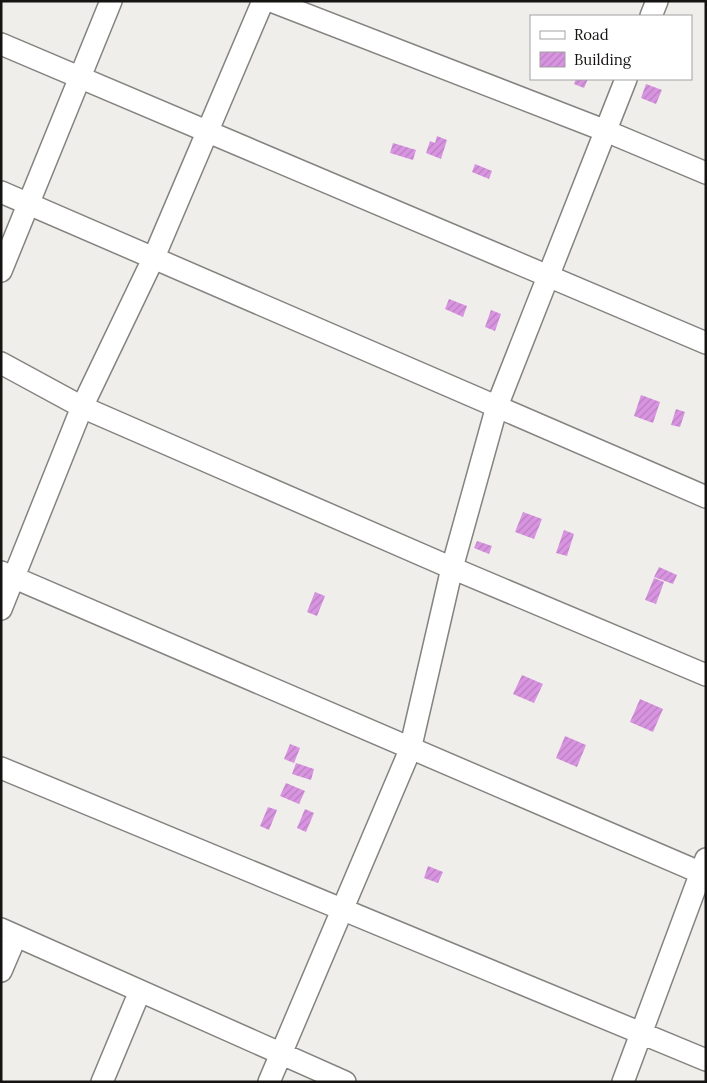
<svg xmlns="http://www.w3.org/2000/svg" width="707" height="1083" viewBox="0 0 707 1083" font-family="Lora,serif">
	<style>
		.building { fill: url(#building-hatch) }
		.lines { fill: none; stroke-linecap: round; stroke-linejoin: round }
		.street-casing { stroke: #848380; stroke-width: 24 }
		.street { stroke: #fff; stroke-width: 21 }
	</style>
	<defs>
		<pattern id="building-hatch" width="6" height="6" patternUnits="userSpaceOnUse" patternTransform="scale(1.25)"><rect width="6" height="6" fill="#d894e0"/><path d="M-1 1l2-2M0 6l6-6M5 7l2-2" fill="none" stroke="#b87fbf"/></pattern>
	</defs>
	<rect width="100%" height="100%" fill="#f0eeeb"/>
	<path class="building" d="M576,79H588L584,88L574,84Z
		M646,84L662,90L656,104L641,98Z
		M437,136L447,140L441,159L426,153L430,141L435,143Z
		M393,143L416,150L413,160L390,153Z
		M475,164L492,171L489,179L472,172Z
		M449,299L467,306L463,317L445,309Z
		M491,310L501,314L495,331L485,327Z
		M641,395L660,402L653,423L634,416Z
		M676,409L685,412L680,427L671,425Z
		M523,512L542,519L534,539L515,532Z
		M564,530L574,534L567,556L556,553Z
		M477,541L492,546L489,554L474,548Z
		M659,567L677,575L673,584L654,577Z
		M654,578L664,582L656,604L645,600Z
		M315,592L325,596L317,616L307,612Z
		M522,675L543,684L534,703L513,694Z
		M640,699L663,709L653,732L630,722Z
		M565,736L586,745L577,767L556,758Z
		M290,744L300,748L294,763L284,759Z
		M296,763L314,769L311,780L292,774Z
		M286,783L305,791L299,804L280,796Z
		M268,807L277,810L269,830L260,826Z
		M305,809L314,813L306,832L297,828Z
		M428,866L443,872L438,883L424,878Z"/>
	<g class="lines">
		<defs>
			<path id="street" d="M271,1L606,131L706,173
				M651,16L657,1
				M1,44L706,343
				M1,192L706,497
				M1,271L111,1
				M1,363L82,407L452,568L706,675
				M1,572L706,875
				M1,609L82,407L154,257L263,1
				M1,768L706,1060
				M1,929L345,1082
				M1,971L16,936
				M102,1082L140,991
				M269,1082L410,750L452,568L497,406L626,79
				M623,1082L706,859"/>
		</defs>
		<use href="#street" class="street-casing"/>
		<use href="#street" class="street"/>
	</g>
	<rect width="707" height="1083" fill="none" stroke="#151413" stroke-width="5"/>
	<rect x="530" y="15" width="162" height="65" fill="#ffffff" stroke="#a1a1a1"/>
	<rect x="540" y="31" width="25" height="8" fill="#ffffff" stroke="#a1a1a1"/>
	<text x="574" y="40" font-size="15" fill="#151413">Road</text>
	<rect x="540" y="52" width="25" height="15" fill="url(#building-hatch)" stroke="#a1a1a1"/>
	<text x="574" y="65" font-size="15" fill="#151413">Building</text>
</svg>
